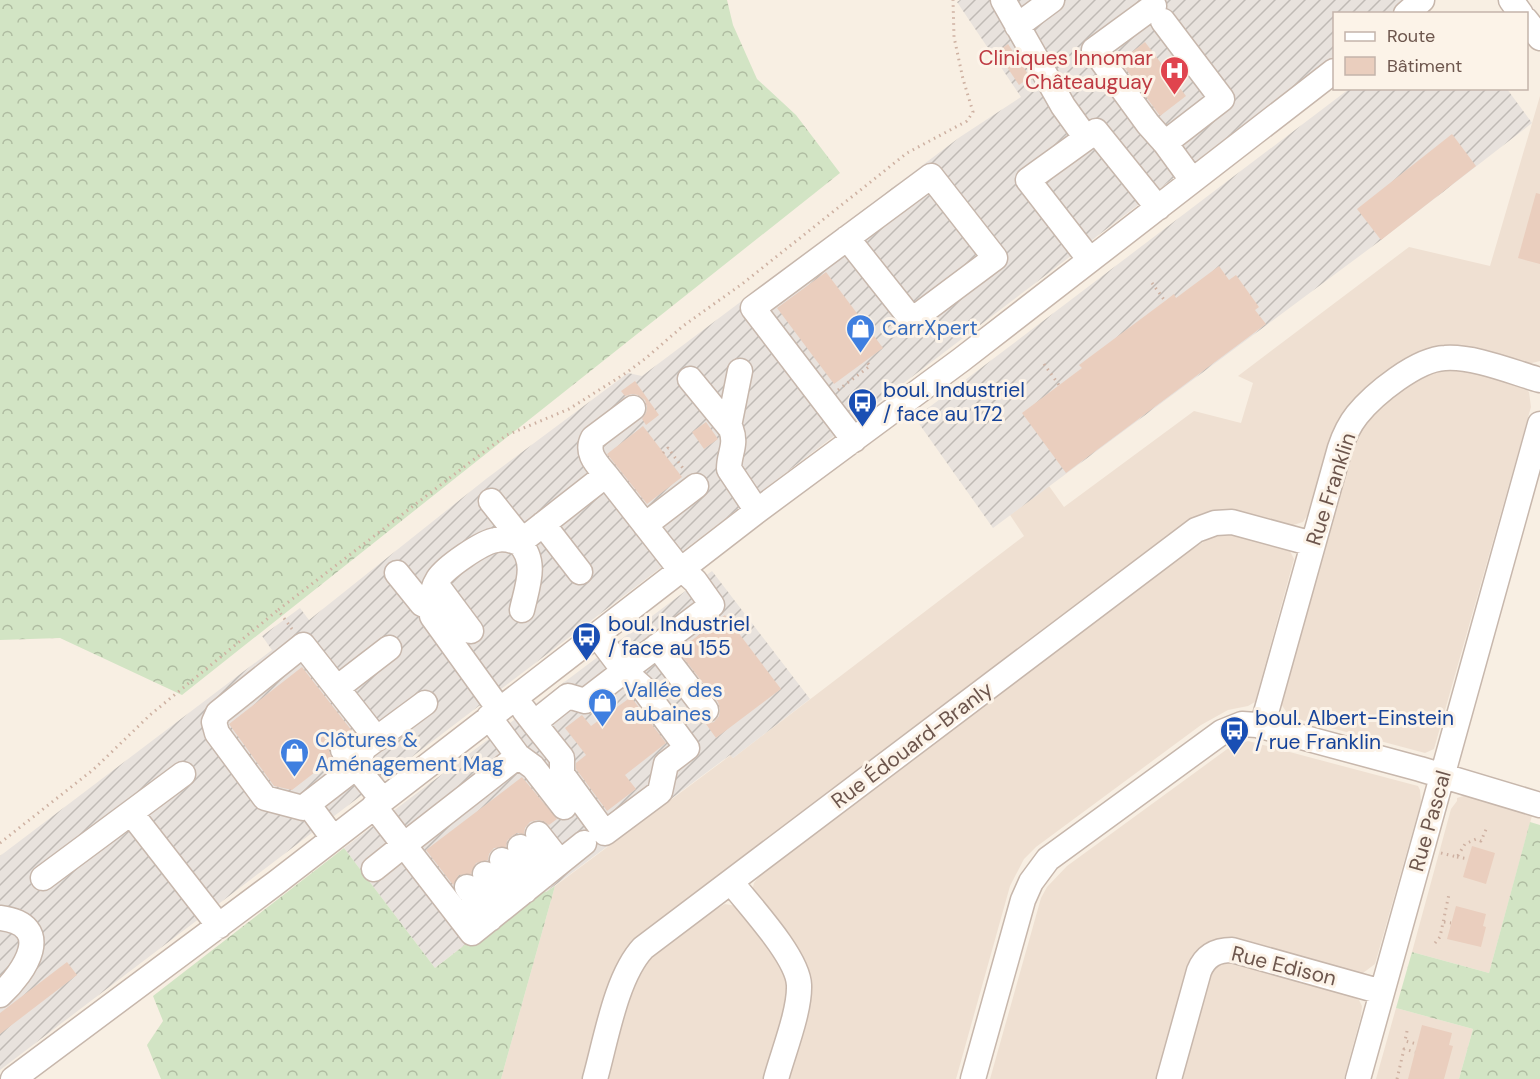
<svg xmlns="http://www.w3.org/2000/svg" width="1540" height="1079" viewBox="0 0 1540 1079" font-family="'DM Sans',sans-serif">
	<style>
		.residential { fill: #efe0d2 }
		.industrial { fill: url(#industrial-furrows) }
		.forest { fill: url(#forest-crowns) }
		.building { fill: #eacebe }
		.lines { fill: none; stroke-linecap: round; stroke-linejoin: round }
		.minor-casing { stroke: #c7b7ac; stroke-width: 27 }
		.path { stroke: #ceb1a2; stroke-width: 3; stroke-dasharray: 1.5 4.5; stroke-linecap: butt }
		.minor { stroke: #fff; stroke-width: 24 }
		.labels { text-anchor: middle; dominant-baseline: central; stroke-width: 6; stroke-linejoin: round; paint-order: stroke }
		.health-label { font-size: 21px; fill: #be3a42; stroke: #fcf3e8; text-anchor: end }
		.shop-label { font-size: 21px; fill: #366cbe; stroke: #fcf3e8; text-anchor: start }
		.transit-label { font-size: 21px; fill: #164399; stroke: #fcf3e8; text-anchor: start }
		.street-label { font-size: 21px; fill: #6d564d; stroke: #fcf3e8 }
	</style>
	<defs>
		<pattern id="industrial-furrows" width="10" height="10" patternUnits="userSpaceOnUse" patternTransform="scale(1.5)"><rect width="10" height="10" fill="#e8e2dd"/><path d="M-1 1l2-2M0 10L10 0M9 11l2-2" fill="none" stroke="#c0bab5"/></pattern>
		<pattern id="forest-crowns" width="20" height="18" patternUnits="userSpaceOnUse" patternTransform="scale(1.5)"><rect width="20" height="18" fill="#d2e4c4"/><path d="M2 6a3 3 0 1 1 6 0M12 15a3 3 0 1 1 6 0" fill="none" stroke="#afbca1"/></pattern>
	</defs>
	<rect width="100%" height="100%" fill="#f8efe3"/>
	<path class="residential" d="M1540,96V361L1528,364L1458,346H1438L1419,352L1394,368L1342,416L1332,436L1307,516L1303,522L1290,526L1233,511H1218L1203,513L1191,519L640,935L627,947L618,961L613,976L584,1079H501L555,886L731,755L733,758L1024,536L1010,515L1049,486L1064,507L1194,411L1241,423L1253,383L1238,376L1409,247L1490,266Z
		M1461,369L1523,387L1529,392L1531,407L1434,749L1425,753L1290,717L1281,704L1351,443L1360,426L1397,392L1421,377L1436,370Z
		M1225,533L1282,547L1290,551L1294,559L1255,702L1248,706L1228,710L1201,725L1036,847L1024,859L1010,886L956,1079H784L806,1002L752,891L754,883L759,876L1184,555L1215,534Z
		M1248,741L1418,786L1420,790L1421,802L1375,964L1363,973L1354,974L1198,951L1189,963L1157,1079H990L1041,898L1047,887L1067,866L1230,747Z
		M1463,796H1472L1533,812L1489,973L1412,952L1451,809L1457,801V798Z
		M725,904L736,906L785,968L790,989L767,1079H607L631,993L643,964L654,954L706,915Z
		M1230,962L1344,993L1359,1000L1362,1006L1361,1016L1344,1079H1181L1211,971L1221,963Z
		M1396,1008L1473,1029L1459,1079H1376Z"/>
	<path class="industrial" d="M960,0H1408L1390,13L1334,14V56L0,1070V856L272,650L262,636L300,608L309,620L486,479L628,373L642,376L960,137L1021,97L957,2Z
		M1349,89H1507L1532,123L1381,240L993,528L915,418Z
		M712,571L810,699L733,758L730,755L546,892L537,888L435,968L344,848Z"/>
	<path class="forest" d="M0,0H727L733,25L757,79L796,115L840,173L182,695L60,638L0,640Z
		M1530,822L1540,825V1079H1459L1473,1029L1396,1008L1412,952L1489,973Z
		M344,848L435,968L538,888L546,892L555,886L501,1079H161L147,1045L163,1021L153,996Z"/>
	<path class="building" d="M1145,42L1186,96L1160,116L1120,61Z
		M1008,44L1030,77L1019,85L997,52Z
		M1452,134L1476,166L1381,240L1357,209Z
		M1536,193L1540,194V264L1518,258Z
		M1219,266L1229,280L1236,275L1259,307L1255,310L1266,324L1066,473L1022,413L1082,368L1079,365L1165,301L1174,294L1176,298Z
		M826,272L883,348L834,384L777,308Z
		M635,381L659,415L646,425L642,419L646,413L647,407L645,400L638,395L632,394L625,396L621,391Z
		M706,422L718,439L704,449L692,432Z
		M643,426L682,477L647,504L607,454Z
		M725,615L781,689L716,738L706,724L714,722L719,716L720,709L718,702L678,651Z
		M302,667L356,736L353,740L342,736L334,739L330,745L329,751L332,759L292,790L274,786L229,724Z
		M631,697L666,743L625,775L636,789L607,811L576,769V763L586,755L565,728L582,715L591,726Z
		M522,777L557,819L549,825L543,821L537,820L530,822L525,828L524,834L517,833L512,836L507,841L506,847L494,848L489,854L488,860L476,863L471,874L459,875L453,885L426,850Z
		M1472,846L1495,853L1486,884L1463,877Z
		M1456,906L1486,914L1483,926L1486,927L1481,947L1447,939Z
		M67,962L77,975L0,1034V1013Z
		M1422,1025L1452,1033L1449,1045L1453,1046L1444,1079H1408Z"/>
	<g class="lines">
		<defs>
			<path id="minor" d="M1003,0L1063,106L1086,138
				M1511,0L1521,14
				M1154,6L1094,50L1148,124L1165,143
				M1406,14L1422,0
				M1526,20L1540,38
				M1163,21L1222,99L1165,143L1192,180
				M1017,26L1052,0
				M847,238L912,320L995,258L931,176L753,308L854,440
				M1090,260L1028,180L1096,131L1158,208
				M690,379L731,429C737,445 729,453 729,469L757,511
				M729,426L740,371
				M606,475C597,464 585,453 593,438L633,408
				M491,501L522,540
				M543,524L580,572
				M645,525L696,486
				M519,543C538,561 527,587 522,610
				M397,573L422,604L431,608
				M436,584L471,631
				M657,646L706,710
				M337,688L389,648
				M499,709L432,616C430,603 431,590 438,579C446,567 482,542 496,540C504,538 511,540 519,543L606,475L675,563L695,581L712,605L624,671L642,687L687,748L666,764L660,792L605,833L562,774V758L534,723
				M524,710L534,723L568,696L585,701L624,671L597,635
				M1262,727L1340,448C1344,436 1349,425 1357,415C1374,394 1417,359 1445,358C1474,356 1512,372 1540,380
				M343,750L356,767L364,748L425,703
				M518,756L533,767L564,807
				M308,804L303,808L265,798L217,733L214,722L218,713L303,645L377,739
				M374,806L404,845L518,756L489,717
				M131,813L219,926
				M538,834L560,862
				M333,838L308,804L356,767L382,799
				M520,847L543,876
				M502,860L525,891
				M374,869L404,845L472,933L584,843
				M485,874L507,905
				M43,878L183,774
				M731,882C749,905 798,957 799,985C800,1011 783,1053 776,1079
				M467,887L490,919
				M0,918C56,925 25,972 0,995
				M13,1079L277,882L757,511L961,360L1334,71
				M595,1079C606,1040 616,977 643,948L1196,530L1215,523L1232,522L1313,544
				M973,1079L1023,900L1031,882L1048,859L1222,732L1242,724L1257,725L1420,769L1540,805
				M1169,1079L1199,971C1205,956 1216,950 1232,950L1382,992
				M1358,1079L1540,424"/>
		</defs>
		<use href="#minor" class="minor-casing"/>
		<path class="path" d="M1152,283L1165,301
			M1044,364L1059,385
			M838,390L870,366L866,361
			M663,453L668,448L685,471
			M292,629L278,610L486,450L507,435L569,409L626,373L646,358L683,326L742,284L907,153L967,121L973,112L963,79L954,37L953,0
			M0,843L94,769L150,715L278,610
			M1441,853L1457,857L1465,844L1476,839L1481,841L1487,827
			M1457,857L1468,859
			M1444,922L1451,923
			M1435,943L1440,937L1449,894
			M1407,1031L1405,1041L1417,1044
			M1397,1079L1404,1049L1415,1052"/>
		<use href="#minor" class="minor"/>
	</g>
	<defs>
		<symbol id="hospital-pin" viewBox="-11 -11 22 30"><path d="M0 17L-7.5 6A9.5 9.5 0 1 1 7.5 6Z" fill="#e0444e" stroke="#fcf3e8"/><path d="M-5-5h3v3.5h4V-5h3V5h-3V1.5h-4V5h-3Z" fill="#fff"/></symbol>
		<symbol id="shop-pin" viewBox="-11 -11 22 30"><path d="M0 17L-7.5 6A9.5 9.5 0 1 1 7.5 6Z" fill="#3f7fe0" stroke="#fcf3e8"/><path d="M-5-2.5h2.3a2.7 3.5 0 0 1 5.4 0H5L5.5 6h-11ZM-1.5-2.5h3a1.5 2.3 0 0 0-3 0Z" fill="#fff"/></symbol>
		<symbol id="bus-pin" viewBox="-11 -11 22 30"><path d="M0 17L-7.5 6A9.5 9.5 0 1 1 7.5 6Z" fill="#1a4fb4" stroke="#fcf3e8"/><path d="M-5-6H5V4H4V6H2V4H-2V6H-4V4H-5ZM-3.5-4V0h7V-4ZM-3.5 1.2v1.5H-2V1.2ZM2 1.2v1.5H3.5V1.2Z" fill="#fff"/></symbol>
	</defs>
	<g fill-rule="evenodd">
		<use href="#hospital-pin" x="1158" y="54" width="33" height="45"/>
		<use href="#shop-pin" x="844" y="312" width="33" height="45"/>
		<use href="#bus-pin" x="846" y="386" width="33" height="45"/>
		<use href="#bus-pin" x="570" y="620" width="33" height="45"/>
		<use href="#shop-pin" x="586" y="686" width="33" height="45"/>
		<use href="#bus-pin" x="1218" y="714" width="33" height="45"/>
		<use href="#shop-pin" x="278" y="736" width="33" height="45"/>
	</g>
	<g class="labels">
		<g class="health-label">
			<text x="1153" y="58">Cliniques Innomar<tspan x="1153" dy="24">Châteauguay</tspan></text>
		</g>
		<g class="shop-label">
			<text x="882" y="328">CarrXpert</text>
			<text x="624" y="690">Vallée des<tspan x="624" dy="24">aubaines</tspan></text>
			<text x="315" y="740">Clôtures &amp;<tspan x="315" dy="24">Aménagement Mag</tspan></text>
		</g>
		<g class="transit-label">
			<text x="883" y="390">boul. Industriel<tspan x="883" dy="24">/ face au 172</tspan></text>
			<text x="608" y="624">boul. Industriel<tspan x="608" dy="24">/ face au 155</tspan></text>
			<text x="1255" y="718">boul. Albert-Einstein<tspan x="1255" dy="24">/ rue Franklin</tspan></text>
		</g>
		<g class="street-label">
			<text transform="translate(1331 489) rotate(-72)">Rue Franklin</text>
			<text transform="translate(912 745) rotate(-37)">Rue Édouard-Branly</text>
			<text transform="translate(1430 821) rotate(-74)">Rue Pascal</text>
			<text transform="translate(1284 966) rotate(14)">Rue Edison</text>
		</g>
	</g>
	<rect x="1333" y="12" width="195" height="78" fill="#fcf3e8" stroke="#c3b4aa" stroke-width="1.5"/>
	<rect x="1345" y="32" width="30" height="9" fill="#ffffff" stroke="#c3b4aa" stroke-width="1.5"/>
	<text x="1387" y="42" font-size="18" fill="#6d564d">Route</text>
	<rect x="1345" y="57" width="30" height="18" fill="#eacebe" stroke="#c3b4aa" stroke-width="1.5"/>
	<text x="1387" y="72" font-size="18" fill="#6d564d">Bâtiment</text>
</svg>
